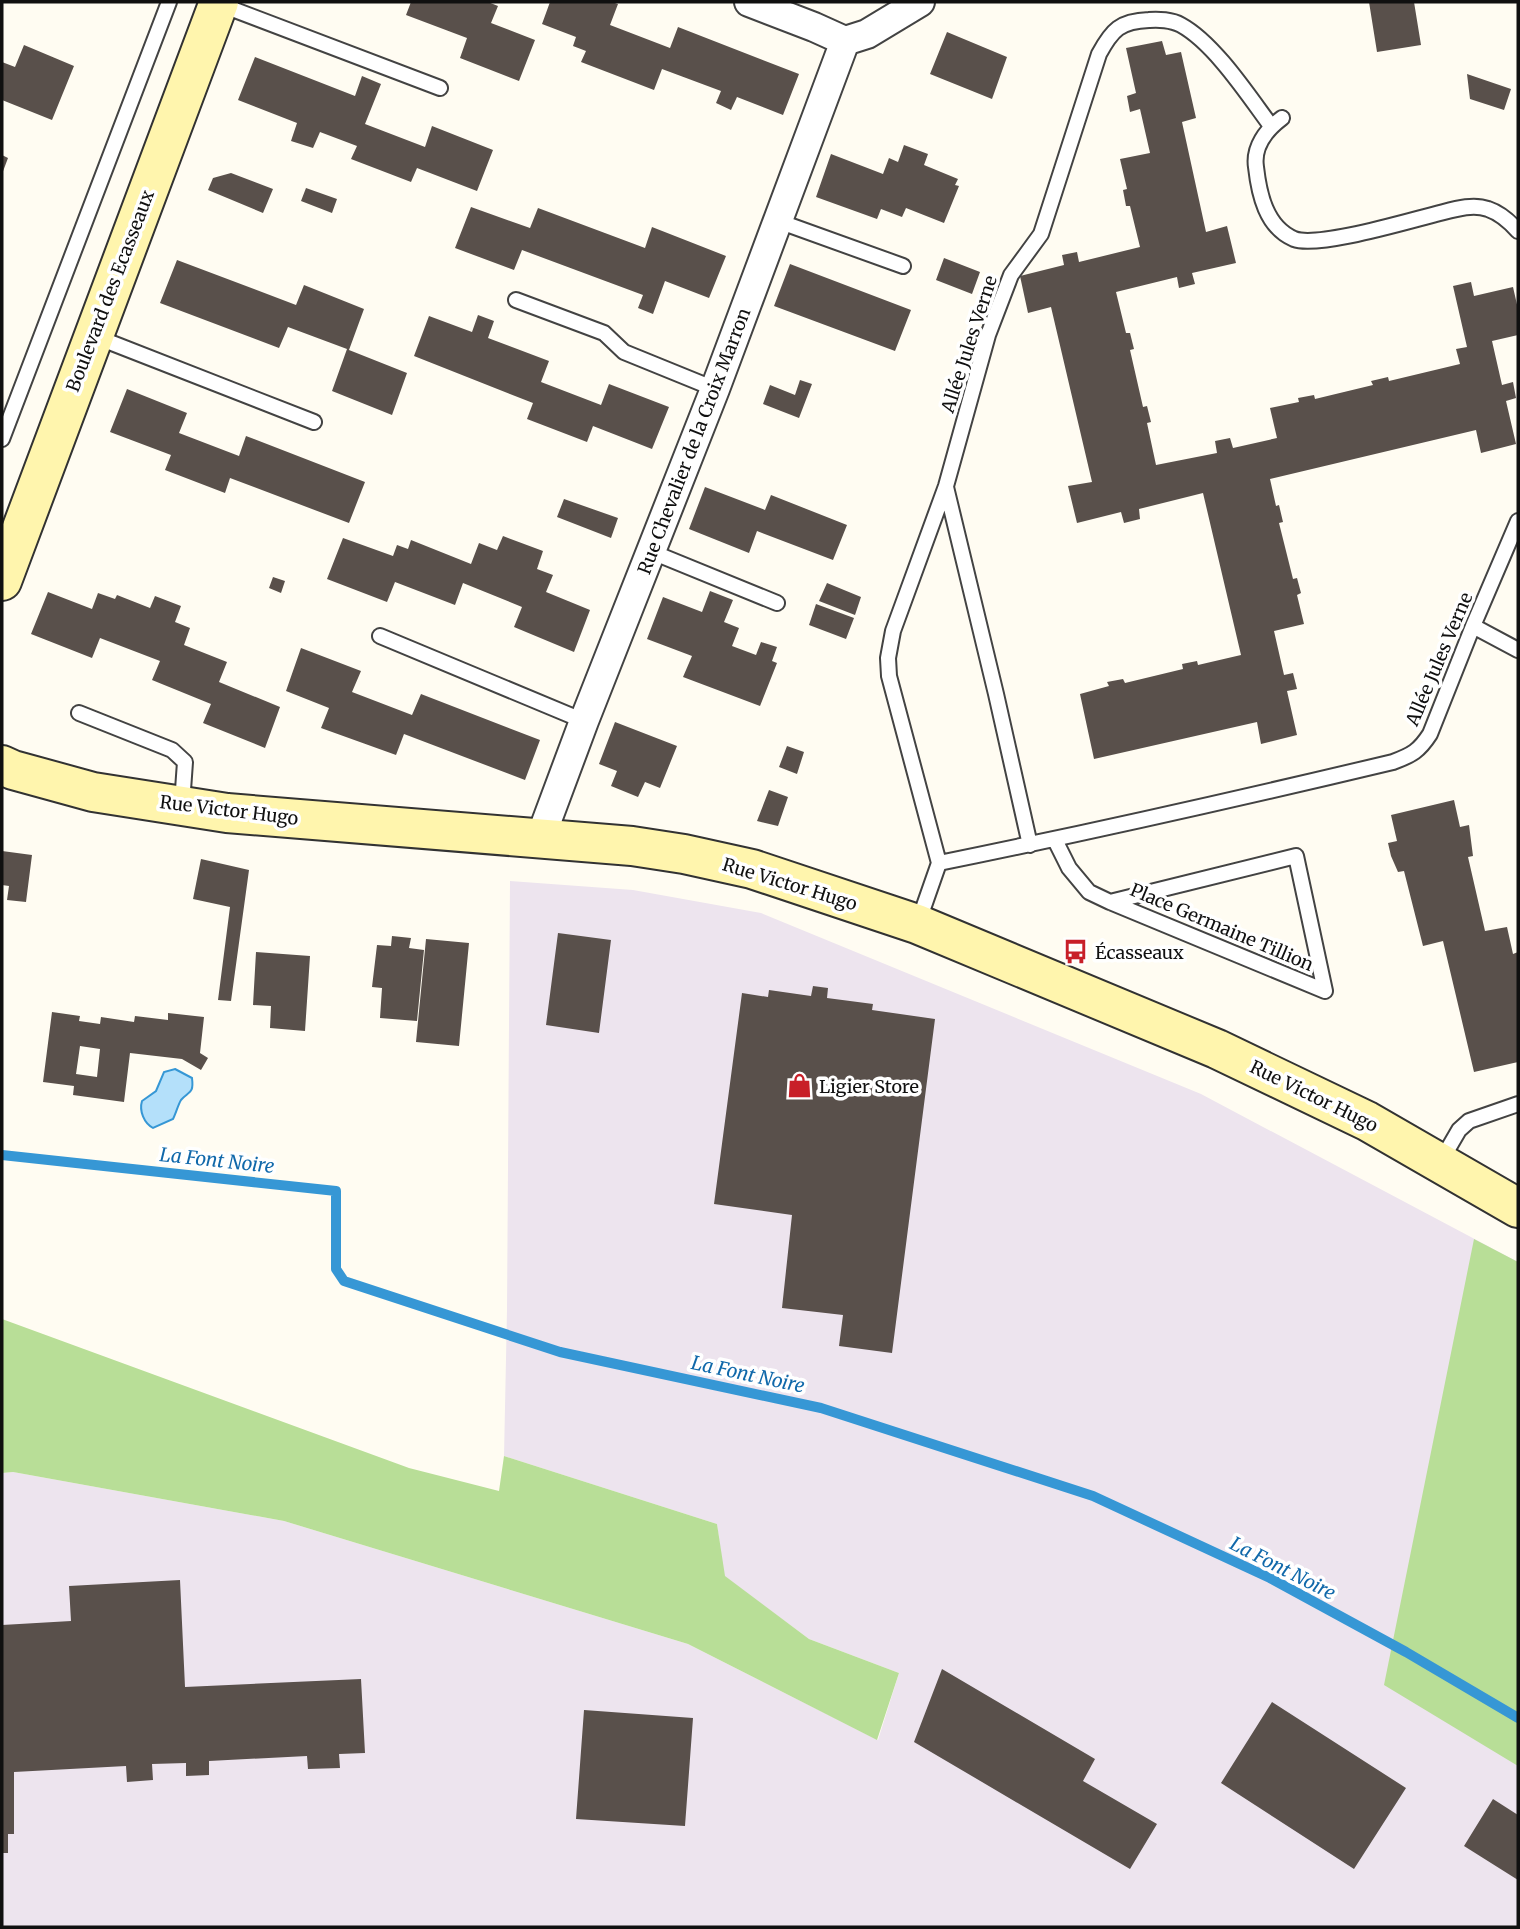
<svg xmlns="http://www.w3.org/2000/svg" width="1520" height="1929" viewBox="0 0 1520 1929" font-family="Merriweather,serif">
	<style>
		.industrial { fill: #ede4ee }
		.forest { fill: #b8de97 }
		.water { fill: #b4e0fa; stroke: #3697d5; stroke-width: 2 }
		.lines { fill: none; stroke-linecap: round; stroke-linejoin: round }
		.stream { stroke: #3697d5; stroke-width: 10 }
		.building { fill: #59504b; fill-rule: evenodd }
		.lane-casing { stroke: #434343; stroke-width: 18 }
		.street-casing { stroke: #434343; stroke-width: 32 }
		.secondary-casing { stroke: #323232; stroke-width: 42 }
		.lane { stroke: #fff; stroke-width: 14 }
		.street { stroke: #fff; stroke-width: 28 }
		.secondary { stroke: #fff5ad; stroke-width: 38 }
		.labels { text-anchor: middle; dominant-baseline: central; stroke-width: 7; stroke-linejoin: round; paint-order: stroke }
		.street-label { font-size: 18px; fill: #101010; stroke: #fff }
		.poi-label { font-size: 18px; fill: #101010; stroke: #fff; text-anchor: start }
		.water-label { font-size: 19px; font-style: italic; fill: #1068aa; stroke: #fff }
	</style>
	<rect width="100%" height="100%" fill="#fffcf2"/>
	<path class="industrial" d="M510,881L633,890L761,913L1201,1094L1518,1262V1927H2V1473L13,1472L284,1521L688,1644L878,1740L899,1673L809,1639L724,1576L717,1524L504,1456L507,1310Z"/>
	<path class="forest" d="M1474,1239L1518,1262V1766L1384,1685Z
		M2,1319L409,1468L499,1491L504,1456L717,1524L725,1576L809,1639L899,1673L877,1740L688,1644L284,1521L13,1472L2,1473Z"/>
	<path class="water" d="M175,1069L192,1078C194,1094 189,1091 181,1100C178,1105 176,1113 173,1119L153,1128C144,1123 139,1111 142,1101L156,1091L164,1072Z"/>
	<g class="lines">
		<path class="stream" d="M2,1155L336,1191V1269L344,1281L560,1352L821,1408L1093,1496L1270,1578L1406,1652L1518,1718"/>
	</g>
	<path class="building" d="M411,2H488L498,6L491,23L535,40L519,81L460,58L467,38L406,15Z
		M550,2H612L618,4L610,25L670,48L678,27L799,74L783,115L737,97L731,110L716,103L721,91L662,69L654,90L581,62L586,51L573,46L576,37L542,24Z
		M1369,2H1414L1421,45L1377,52Z
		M947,32L1007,57L992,99L930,74Z
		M1162,41L1166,55L1181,52L1196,118L1182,122L1206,232L1227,226L1236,263L1192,273L1195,284L1179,288L1177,277L1116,292L1126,333H1130L1134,349L1130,350L1143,407L1147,406L1151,422L1147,423L1156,465L1217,453L1215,441L1230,438L1233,448L1277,438L1270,408L1299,402L1298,398L1314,395L1315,399L1373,385L1371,381L1388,377L1389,381L1460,364L1456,349L1467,347L1453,286L1471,282L1474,296L1513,287L1518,309V335L1492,341L1502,385L1513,382L1516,398L1506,401L1516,444L1481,453L1476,430L1270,479L1276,506L1279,505L1283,522L1279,523L1293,579L1297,578L1301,593L1297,595L1304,624L1274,631L1284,675L1293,673L1297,689L1287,691L1297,735L1261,744L1257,722L1094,759L1080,694L1109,686L1107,682L1123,679L1125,683L1183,669L1182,664L1197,661L1198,665L1241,655L1203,493L1139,509L1140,519L1124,523L1121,512L1077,523L1068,486L1092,482L1051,307L1028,313L1020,276L1064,265L1062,255L1077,252L1079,262L1140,247L1130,206H1126L1123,190L1127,189L1120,159L1150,153L1140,109L1130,112L1127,96L1136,93L1126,48Z
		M24,45L74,66L52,120L2,100V62L15,67Z
		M255,57L355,96L362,76L381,84L365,124L425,147L432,126L493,150L477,191L417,168L411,182L351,159L357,146L320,132L313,148L291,141L297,123L238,100Z
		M1467,74L1511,89L1504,110L1470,99Z
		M904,145L928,154L924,165L958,179L955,185L959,186L944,223L906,208L902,217L881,209L877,219L816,197L831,154L883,174L889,158L898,162Z
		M2,155L8,158L2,174Z
		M231,173L273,189L263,213L208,190L213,178Z
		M306,188L337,199L332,213L301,201Z
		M471,207L530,228L538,208L645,248L652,227L726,256L709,298L665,281L653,314L638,308L643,295L522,250L514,270L455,248Z
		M944,258L980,272L972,294L936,280Z
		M177,260L296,305L304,285L364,309L349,350L407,373L392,415L332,391L347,349L288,327L279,348L160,303Z
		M790,264L911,310L895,351L774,306Z
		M478,315L494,321L488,338L549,361L541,382L601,405L609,384L669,407L652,449L593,426L587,442L527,419L533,403L414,356L429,316L472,332Z
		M800,380L812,384L799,418L763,404L770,385L795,395Z
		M127,389L187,413L179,433L239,456L246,436L365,482L349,523L230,478L225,493L165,470L171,455L110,432Z
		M705,487L765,510L771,495L847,525L833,560L757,531L749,553L689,529Z
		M564,499L618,518L611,538L557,517Z
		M503,536L543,551L537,569L553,575L546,592L590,610L574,652L514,627L522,607L463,583L455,605L395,582L387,602L327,579L343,538L393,556L397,545L408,549L411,540L471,564L479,543L497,550Z
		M273,577L285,581L281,593L269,588Z
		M827,583L861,597L855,615L819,601Z
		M710,591L733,600L724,622L739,628L732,646L756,655L761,642L777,647L772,661L777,663L760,706L683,677L692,656L647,639L663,597L702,612Z
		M48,592L92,609L98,593L115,599L117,595L150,608L155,596L181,606L175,622L190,628L184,645L227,662L219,682L280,707L265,748L203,723L211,704L152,680L160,661L100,638L92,658L31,634Z
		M816,604L854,618L846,639L809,625Z
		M301,648L361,671L352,692L412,715L421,694L540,740L525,780L404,734L396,755L321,728L329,708L286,691Z
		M615,722L677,746L660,788L645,782L638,797L611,786L617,771L599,764Z
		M787,746L804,752L797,774L779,767Z
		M769,790L788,797L778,826L757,821Z
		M1454,800L1460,827L1469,825L1473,856L1468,857L1485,931L1507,927L1513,954L1518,952V1062L1474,1072L1443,941L1423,946L1404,871L1398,872L1391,856L1388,843L1397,841L1391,815Z
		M2,851L32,855L26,902L7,900L9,886L2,885Z
		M201,859L249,870L231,1001L218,1000L230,907L193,899Z
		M558,933L611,940L599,1033L546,1025Z
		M392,936L411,938L409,948L424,950L417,1021L380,1018L382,988L372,987L377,945L391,946Z
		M426,939L469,943L459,1046L416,1042Z
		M256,952L310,956L305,1031L270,1028L271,1006L253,1005Z
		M813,986L828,988L827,998L873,1004L872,1010L935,1019L892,1353L839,1346L843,1315L782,1308L792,1215L714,1204L742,993L768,997L769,990L811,996Z
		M52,1012L80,1016L79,1021L100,1024L101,1017L134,1022L135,1016L168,1020V1013L204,1017L200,1053L208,1058L201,1070L182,1059L130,1053L124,1102L73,1095L74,1086L43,1082ZM80,1046L100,1049L97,1077L76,1074Z
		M180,1580L185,1687L361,1679L365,1753L339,1754L340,1768L308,1769L307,1756L209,1761V1775L186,1776V1763L152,1764L153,1780L127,1782L126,1766L14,1772V1834H8V1853H2V1625L71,1621L69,1586Z
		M942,1669L1095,1759L1083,1781L1157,1824L1130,1869L914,1742Z
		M1272,1702L1406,1788L1354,1869L1221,1783Z
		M584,1710L693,1718L685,1826L576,1819Z
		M1493,1799L1518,1815V1880L1464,1846Z"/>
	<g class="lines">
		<defs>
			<path id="lane" d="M219,4L440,88
				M1282,118C1266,130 1253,147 1256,167C1259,194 1266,227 1294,239C1318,248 1408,221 1436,214C1452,210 1472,203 1488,209C1500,213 1510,222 1518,231
				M778,221L903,266
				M516,300L604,333L624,352L715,389
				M94,336L314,422
				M2,439L169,2
				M946,487L996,694L1030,845
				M652,552L777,603
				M1473,626L1518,650
				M380,636L584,721
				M79,713L172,750L185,762L182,804
				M1055,840L1069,868L1089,892L1110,902L1325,991L1296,856L1110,902
				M939,863L889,676L888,658L893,631L946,486L988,335L1011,275L1041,234L1099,54C1112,30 1120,21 1149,20C1158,19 1172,20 1181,25C1214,43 1248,95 1271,126
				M939,863C1091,832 1242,798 1393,762C1412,755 1419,751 1430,734L1473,626L1518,521
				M918,923L939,863
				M1441,1161L1459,1130L1469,1121L1518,1104"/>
			<path id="street" d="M749,2L814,27L845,41L867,34L920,2
				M540,839L584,721L715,389L845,41"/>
			<path id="secondary" d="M2,581L219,2
				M2,765L13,770L93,792L227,813L632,846L684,854L752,869L917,924L1217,1049L1367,1121L1518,1208"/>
		</defs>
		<use href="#lane" class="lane-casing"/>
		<use href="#street" class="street-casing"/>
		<use href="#secondary" class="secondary-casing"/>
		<use href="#lane" class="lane"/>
		<use href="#street" class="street"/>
		<use href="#secondary" class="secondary"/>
	</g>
	<defs>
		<symbol id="bus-bare" viewBox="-9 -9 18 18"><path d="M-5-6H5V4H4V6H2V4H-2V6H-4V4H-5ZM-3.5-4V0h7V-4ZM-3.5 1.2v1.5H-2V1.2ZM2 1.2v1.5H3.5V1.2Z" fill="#c81f28" stroke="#fff" stroke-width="2.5" paint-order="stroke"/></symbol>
		<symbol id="shop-bare" viewBox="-9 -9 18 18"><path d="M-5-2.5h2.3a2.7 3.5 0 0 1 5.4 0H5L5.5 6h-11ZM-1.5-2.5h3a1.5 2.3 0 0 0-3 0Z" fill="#c81f28" stroke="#fff" stroke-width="2.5" paint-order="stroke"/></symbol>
	</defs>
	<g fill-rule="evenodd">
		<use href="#bus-bare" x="1058" y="934" width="35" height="35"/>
		<use href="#shop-bare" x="782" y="1068" width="35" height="35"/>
	</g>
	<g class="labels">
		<g class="street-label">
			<text transform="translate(110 291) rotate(-69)">Boulevard des Ecasseaux</text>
			<text transform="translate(969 344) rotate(-72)">Allée Jules Verne</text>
			<text transform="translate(694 441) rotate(-69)">Rue Chevalier de la Croix Marron</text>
			<text transform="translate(1439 659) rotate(-67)">Allée Jules Verne</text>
			<text transform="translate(229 810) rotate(7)">Rue Victor Hugo</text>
			<text transform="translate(790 884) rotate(17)">Rue Victor Hugo</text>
			<text transform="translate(1222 927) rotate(23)">Place Germaine Tillion</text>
			<text transform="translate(1314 1096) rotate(26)">Rue Victor Hugo</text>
		</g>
		<g class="poi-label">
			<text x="1095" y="952">Écasseaux</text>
			<text x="819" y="1086">Ligier Store</text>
		</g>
		<g class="water-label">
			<text transform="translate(217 1160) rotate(6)">La Font Noire</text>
			<text transform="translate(748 1374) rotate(12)">La Font Noire</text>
			<text transform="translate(1283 1568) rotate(27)">La Font Noire</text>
		</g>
	</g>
	<rect width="1520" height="1929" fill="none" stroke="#101010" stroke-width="7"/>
</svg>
